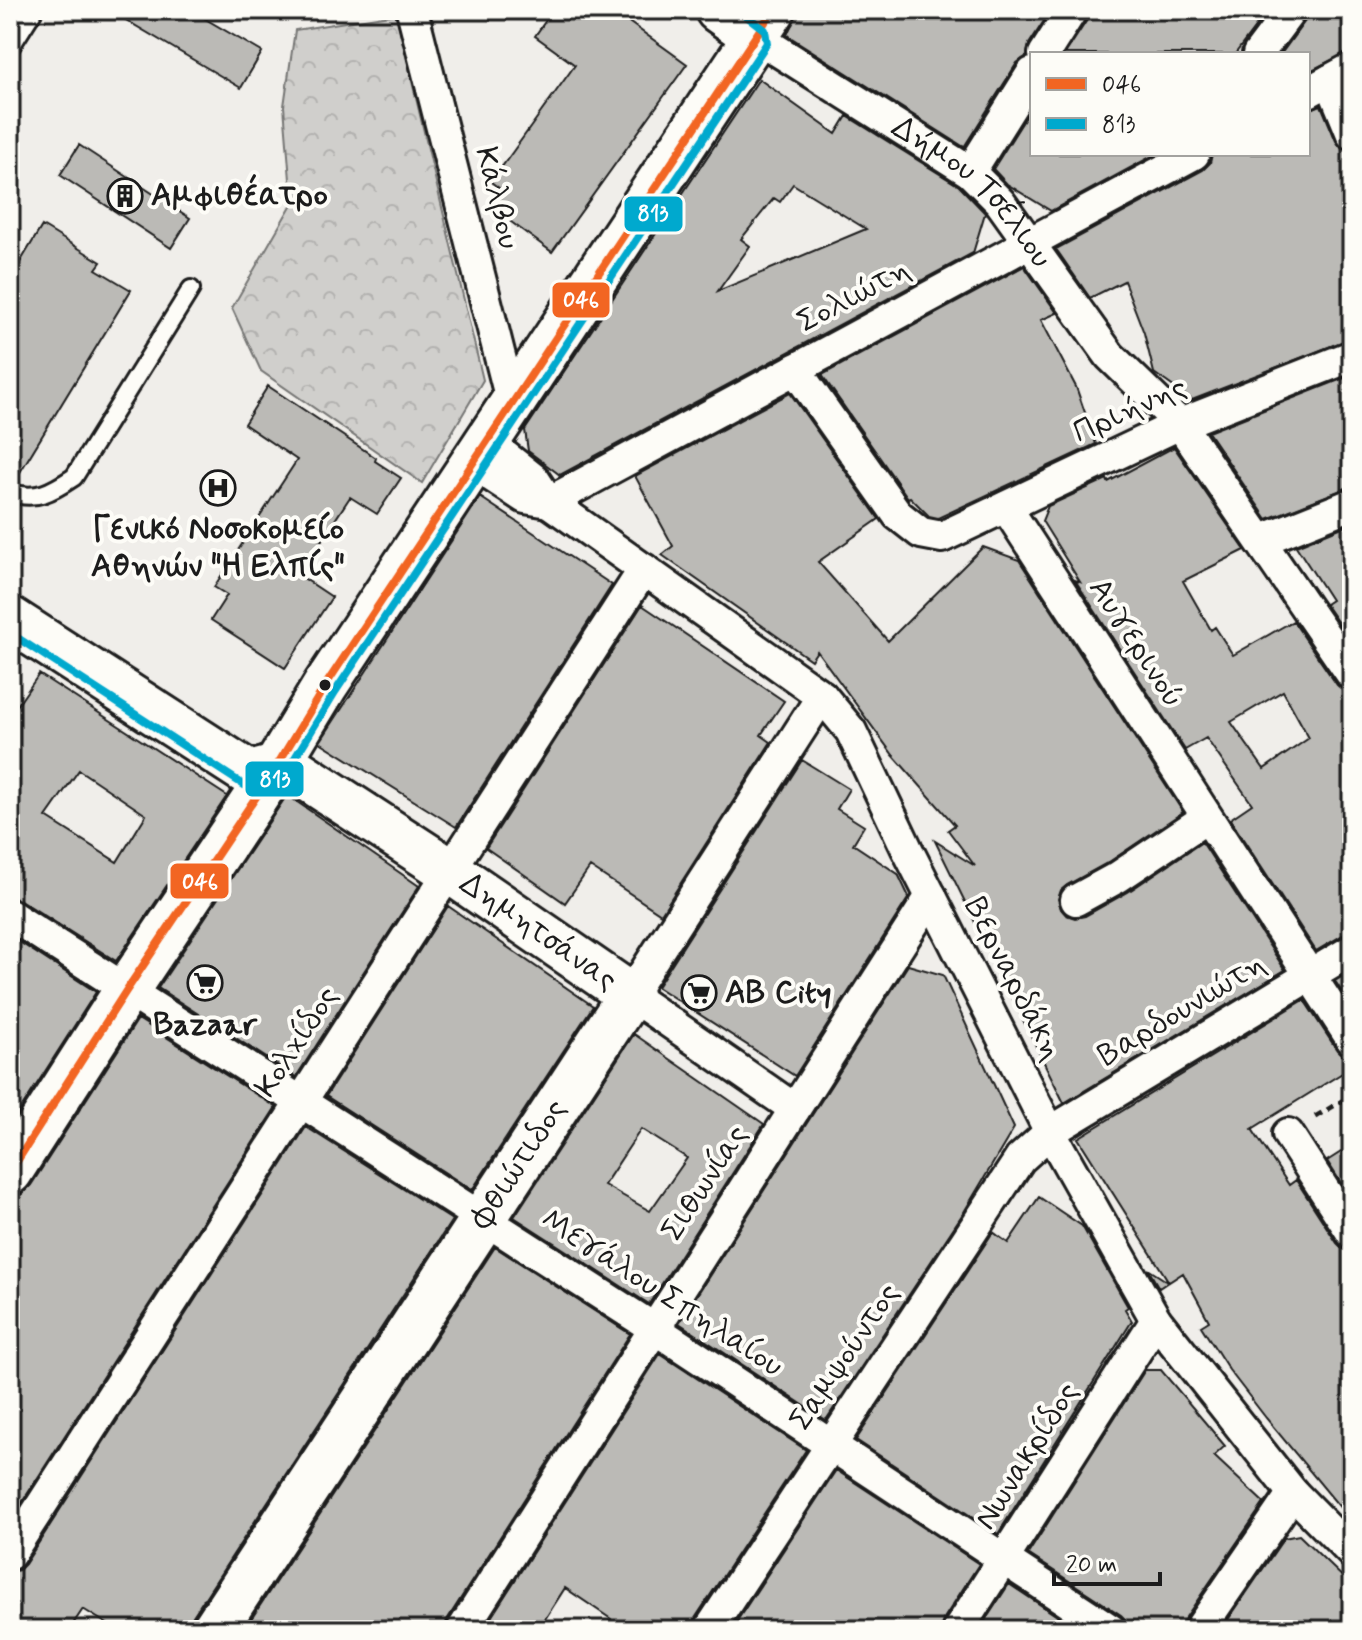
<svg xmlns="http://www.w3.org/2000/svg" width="1362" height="1640" viewBox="0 0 1362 1640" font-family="Mynerve,sans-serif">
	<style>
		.park { fill: url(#park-crowns); stroke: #767674; stroke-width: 2 }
		.building { fill: #bbbab6; stroke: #1c1c1c; stroke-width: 2; fill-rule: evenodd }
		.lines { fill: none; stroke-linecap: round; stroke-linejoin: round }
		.lane-casing { stroke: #1c1c1c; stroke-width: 22 }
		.street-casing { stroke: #1c1c1c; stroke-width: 36 }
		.secondary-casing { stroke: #1c1c1c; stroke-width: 50 }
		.path { stroke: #1c1c1c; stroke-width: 5; stroke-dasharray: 8 6; stroke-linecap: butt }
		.lane { stroke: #fdfcf7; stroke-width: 16 }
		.street { stroke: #fdfcf7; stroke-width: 30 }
		.secondary { stroke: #fdfcf7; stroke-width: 44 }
		.bus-1-casing { stroke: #fdfcf7; stroke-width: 14 }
		.bus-2-casing { stroke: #fdfcf7; stroke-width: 14 }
		.bus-1 { stroke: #f26522; stroke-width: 8 }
		.bus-2 { stroke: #00a9ce; stroke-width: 8 }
		.bus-dot { fill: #1c1c1c; stroke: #fdfcf7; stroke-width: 3 }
		.labels { text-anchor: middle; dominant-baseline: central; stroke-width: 8; stroke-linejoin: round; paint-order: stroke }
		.poi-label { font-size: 32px; font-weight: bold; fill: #1c1c1c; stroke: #fdfcf7; text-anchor: start }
		.street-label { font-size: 32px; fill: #1c1c1c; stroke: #fdfcf7 }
		.line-badge { stroke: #fdfcf7; stroke-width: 3 }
		.badge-label { font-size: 22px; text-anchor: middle; font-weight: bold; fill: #fff }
	</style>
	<defs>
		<pattern id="park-crowns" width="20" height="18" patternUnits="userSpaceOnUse" patternTransform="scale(2)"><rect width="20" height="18" fill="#d0cfcc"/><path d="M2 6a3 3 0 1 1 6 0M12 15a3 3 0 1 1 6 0" fill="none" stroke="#b2b1af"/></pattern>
	</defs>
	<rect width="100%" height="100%" fill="#f0eeea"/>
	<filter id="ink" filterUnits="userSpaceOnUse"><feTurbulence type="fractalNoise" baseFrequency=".0125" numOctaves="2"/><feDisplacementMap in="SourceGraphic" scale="16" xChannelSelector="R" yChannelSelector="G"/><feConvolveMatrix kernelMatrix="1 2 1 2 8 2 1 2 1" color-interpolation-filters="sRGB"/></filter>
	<g filter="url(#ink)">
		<path class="park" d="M396,14L483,380L422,483L261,371L232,308L292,204L284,106L295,30Z"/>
		<path class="building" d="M109,10H190L262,52L241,88Z
			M553,10H612L687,64L552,252L492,208L504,192L491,182L575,65L535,36Z
			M798,10H1051L1029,44L1027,56L1017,63L964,147L787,35Z
			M1090,10H1268L1235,54H1065L1087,20Z
			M1309,10H1352V50L1308,72V54H1281L1305,21Z
			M759,79L836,134L847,116L959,186L985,213L973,253L560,475L528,451L525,430ZM793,184L866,229L718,291L750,246L741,239L774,198L780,202Z
			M1321,105L1336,141L1342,149L1352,152V338L1192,400L1154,373L1144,333L1124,281L1090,298L1056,249L1203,170L1210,163L1212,154H1308V110Z
			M1032,107V154H1156L1051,211L1007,184L993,169Z
			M79,145L190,218L171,248L60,175Z
			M42,226L101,262L96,269L131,290L14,482L10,481V279Z
			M1024,266L1057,313L1041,320L1076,387L1096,444L938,518L929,516L910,497L908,498L822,375Z
			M1352,375V486L1267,519L1208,432Z
			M268,386L376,458L375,461L401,478L377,514L350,497L299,575L332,597L285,668L211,620L227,595L214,587L297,460L244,424Z
			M790,393L879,519L818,562L888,641L983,547L1019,560L1183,812L1109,862L1067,885L1061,890L1058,899L1061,909L1066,915L1075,918L1085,916L1128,892L1202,842L1285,970L1064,1103L935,841L975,866L948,830L955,825L893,755L817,651L811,660L662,555L673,546L635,476Z
			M1174,447L1245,550L1183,581L1211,630L1215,627L1233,655L1293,621L1337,685L1344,691L1352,693V932L1343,935L1316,951L1230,819L1252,804L1206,738L1185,750L1075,580L1080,582L1042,521L1048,506L1107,479L1108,482ZM1283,691L1309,738L1264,769L1231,722Z
			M480,497L612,585L456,827L320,742Z
			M1352,523V643L1325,604L1331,600L1296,546Z
			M642,605L784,701L761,735L771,742L661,914L590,867L565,903L486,848Z
			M39,674L227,796L116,961L20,900L10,897V716ZM79,770L146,815L117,862L46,817Z
			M802,760L849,789L837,809L864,826L853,844L898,874L909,897L795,1076L657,987Z
			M287,795L419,886L296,1077L158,988Z
			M448,906L593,1006L472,1190L326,1096Z
			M10,936L96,992L10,1126Z
			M908,965L943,975L1014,1128L964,1212L826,1420L679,1323Z
			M1352,971V1007L1335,981Z
			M1304,1000L1337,1050L1343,1056L1352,1058V1067L1252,1129L1289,1185L1296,1180L1337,1243L1343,1249L1352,1251V1522L1266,1418L1229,1370L1201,1326L1209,1321L1183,1273L1169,1282L1078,1138Z
			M138,1019L276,1107L10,1521V1197L22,1194L31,1185Z
			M634,1034L764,1124L649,1304L514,1217ZM641,1129L687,1158L650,1211L604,1185Z
			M306,1127L452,1220L193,1616L189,1630H117L83,1609L69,1630H10V1572L19,1570L25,1564Z
			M1352,1145V1200L1327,1161Z
			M1039,1197L1082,1226L1128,1307L1125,1309L1132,1321L998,1534L856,1440L993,1232L1008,1243Z
			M495,1247L630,1334L447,1620L444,1630H244Z
			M1148,1269L1168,1282L1159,1288Z
			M660,1354L806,1450L694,1620L691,1630H604L611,1619L565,1588L538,1630H483Z
			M1145,1370H1161L1225,1446L1214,1456L1264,1503L1184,1620L1181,1630H1129L1127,1621L1121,1615L1028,1554Z
			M836,1470L979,1564L943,1620L940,1630H731Z
			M1299,1535L1352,1586V1630H1221L1284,1538Z
			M1009,1584L1078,1630H979Z"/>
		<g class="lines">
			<defs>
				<path id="lane" d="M10,48L34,10
					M10,492C35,502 53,491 74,477L191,289"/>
				<g id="street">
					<path d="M412,10L512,404"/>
					<path id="s1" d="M756,37L970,172L1000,202L1110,356L1180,424L1352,675"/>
					<path d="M1044,54L1072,10"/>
					<path d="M1258,54L1291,10"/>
					<path d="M1330,80L1352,134"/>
					<path d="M1308,92L1352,68"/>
					<path d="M970,172L1032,73"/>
					<path d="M795,369L898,515L921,533L942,537L1180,424L1352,356"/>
					<path d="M487,442L534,479L549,502L822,696L851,731L907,849L1050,1132L1156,1320L1293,1493L1352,1553"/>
					<path d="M473,464L525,498L549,502"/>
					<path d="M549,502L1194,154"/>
					<path d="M1006,507L1352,1040"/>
					<path d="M1262,540L1352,504"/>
					<path d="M1076,900L1118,877L1206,818"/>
					<path d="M10,915L655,1329L1111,1630"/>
					<path d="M795,1109L630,995L822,696"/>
					<path d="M1288,1134L1352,1233"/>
					<path d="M10,1554L644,569"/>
					<path d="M462,1630L931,896"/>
					<path d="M709,1630L1020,1159L1050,1132L1352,950"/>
					<path d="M958,1630L1156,1320"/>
					<path d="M1199,1630L1293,1493"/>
				</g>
				<g id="secondary">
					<path d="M718,10L756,37"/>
					<path id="s2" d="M10,619L250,774L276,767L298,772L450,871L630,995L214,1630"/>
					<path d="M10,1172L126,991L276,767L325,686L773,10"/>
				</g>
			</defs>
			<use href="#lane" class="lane-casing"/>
			<use href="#street" class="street-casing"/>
			<use href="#secondary" class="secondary-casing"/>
			<path class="path" d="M1315,1117L1352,1095"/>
			<use href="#lane" class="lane"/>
			<use href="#street" class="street"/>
			<use href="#secondary" class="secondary"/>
			<defs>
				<path id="bus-1" d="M10,1172L126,991L276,767L325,686L773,10"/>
				<path id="bus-2" d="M10,633L244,785L253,786L284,776L335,692L767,43L765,30L739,10"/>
			</defs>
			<use href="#bus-1" class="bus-1-casing"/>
			<use href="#bus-2" class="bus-2-casing"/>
			<use href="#bus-1" class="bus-1"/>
			<use href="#bus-2" class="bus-2"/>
		</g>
	</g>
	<defs>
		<symbol id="building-ring" viewBox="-11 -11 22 22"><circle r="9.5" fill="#fdfcf7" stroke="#1c1c1c" stroke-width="1.5"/><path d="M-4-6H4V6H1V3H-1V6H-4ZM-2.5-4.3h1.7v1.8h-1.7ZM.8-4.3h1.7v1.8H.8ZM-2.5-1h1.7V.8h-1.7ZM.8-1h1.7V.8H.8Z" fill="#1c1c1c"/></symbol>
		<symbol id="hospital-ring" viewBox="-11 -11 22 22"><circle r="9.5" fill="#fdfcf7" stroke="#1c1c1c" stroke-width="1.5"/><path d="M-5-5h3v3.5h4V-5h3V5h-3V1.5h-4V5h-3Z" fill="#1c1c1c"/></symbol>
		<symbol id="supermarket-ring" viewBox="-11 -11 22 22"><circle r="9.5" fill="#fdfcf7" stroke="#1c1c1c" stroke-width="1.5"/><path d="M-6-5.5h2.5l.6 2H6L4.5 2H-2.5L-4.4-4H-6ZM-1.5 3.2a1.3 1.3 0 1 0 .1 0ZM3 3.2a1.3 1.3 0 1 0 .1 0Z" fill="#1c1c1c"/></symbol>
	</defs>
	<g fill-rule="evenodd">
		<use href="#building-ring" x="105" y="176" width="40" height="40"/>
		<use href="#hospital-ring" x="198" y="468" width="40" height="40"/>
		<use href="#supermarket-ring" x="185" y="963" width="40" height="40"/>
		<use href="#supermarket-ring" x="679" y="973" width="40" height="40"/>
	</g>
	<circle class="bus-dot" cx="325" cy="685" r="7"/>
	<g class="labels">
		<g class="poi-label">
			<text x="151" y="196">Αμφιθέατρο</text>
			<text x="218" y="530" text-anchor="middle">Γενικό Νοσοκομείο<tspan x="218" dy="37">Αθηνών "Η Ελπίς"</tspan></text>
			<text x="725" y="993">ΑΒ City</text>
			<text x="205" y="1025" text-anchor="middle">Bazaar</text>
		</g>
		<g class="street-label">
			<text stroke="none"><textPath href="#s1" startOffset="268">Δήμου Τσέλιου</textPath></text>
			<text transform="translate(497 198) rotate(76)">Κάλβου</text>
			<text transform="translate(854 296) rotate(-28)">Σολιώτη</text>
			<text transform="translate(1130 410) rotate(-24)">Πριήνης</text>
			<text transform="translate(1136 643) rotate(57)">Αυγερινού</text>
			<text stroke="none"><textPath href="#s2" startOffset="624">Δημητσάνας</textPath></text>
			<text transform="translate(1013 979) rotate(63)">Βερναρδάκη</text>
			<text transform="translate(1182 1010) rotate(-31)">Βαρδουνιώτη</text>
			<text transform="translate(297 1042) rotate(-57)">Κολχίδος</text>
			<text transform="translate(519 1164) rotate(-57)">Φθιώτιδος</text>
			<text transform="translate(705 1183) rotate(-57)">Σιθωνίας</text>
			<text transform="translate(662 1293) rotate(33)">Μεγάλου Σπηλαίου</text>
			<text transform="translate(845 1357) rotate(-56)">Σαμψούντος</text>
			<text transform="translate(1027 1456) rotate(-58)">Νωνακρίδος</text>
		</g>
	</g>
	<g class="line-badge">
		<rect x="623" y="195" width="61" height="38" rx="8" fill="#00a9ce"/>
		<rect x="551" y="281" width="60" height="38" rx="8" fill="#f26522"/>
		<rect x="244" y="760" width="61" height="38" rx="8" fill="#00a9ce"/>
		<rect x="169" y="862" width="61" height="38" rx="8" fill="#f26522"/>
	</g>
	<g class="badge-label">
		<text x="653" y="221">813</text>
		<text x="581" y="307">046</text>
		<text x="275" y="787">813</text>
		<text x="200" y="889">046</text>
	</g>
	<rect width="1362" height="1640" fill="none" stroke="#fdfcf7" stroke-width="40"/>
	<rect x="20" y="20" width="1322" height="1600" fill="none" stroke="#1c1c1c" stroke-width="3" filter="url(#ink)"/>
	<rect x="1030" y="52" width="280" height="104" fill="#fdfcf7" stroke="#a3a29f" stroke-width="2"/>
	<rect x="1046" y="78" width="40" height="12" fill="#f26522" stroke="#a3a29f" stroke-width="2"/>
	<text x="1102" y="92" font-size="24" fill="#1c1c1c">046</text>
	<rect x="1046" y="118" width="40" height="12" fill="#00a9ce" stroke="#a3a29f" stroke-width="2"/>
	<text x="1102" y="132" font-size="24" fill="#1c1c1c">813</text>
	<path d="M1054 1572v12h106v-12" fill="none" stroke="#1c1c1c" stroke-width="4"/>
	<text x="1066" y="1572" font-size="24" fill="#1c1c1c" stroke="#fdfcf7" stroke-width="6" paint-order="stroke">20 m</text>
</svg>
